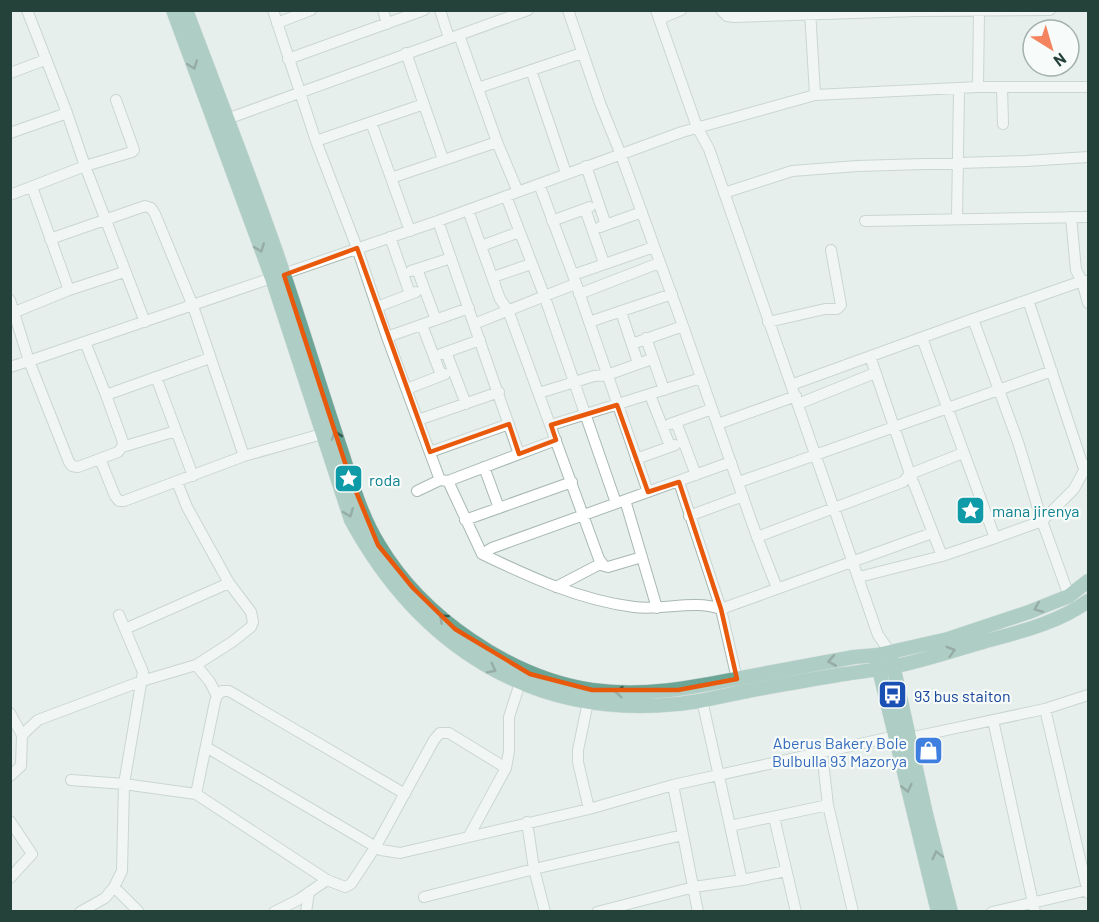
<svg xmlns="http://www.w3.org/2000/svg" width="1099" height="922" viewBox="0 0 1099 922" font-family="Barlow,sans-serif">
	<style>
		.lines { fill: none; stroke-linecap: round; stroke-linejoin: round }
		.minor-casing { stroke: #a8b8b2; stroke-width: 12 }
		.major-casing { stroke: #c2cac8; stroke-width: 15 }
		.minor { stroke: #fff; stroke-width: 10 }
		.major { stroke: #6aa596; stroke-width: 14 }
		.oneway { stroke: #365b51 }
		.marked { fill: none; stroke: #e8590c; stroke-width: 4.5; stroke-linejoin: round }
		.labels { text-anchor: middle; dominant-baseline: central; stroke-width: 4.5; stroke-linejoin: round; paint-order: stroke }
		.culture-label { font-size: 16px; fill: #0d838f; stroke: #f7fbf9; text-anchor: start }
		.transit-label { font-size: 16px; fill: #164399; stroke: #f7fbf9; text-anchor: start }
		.shop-label { font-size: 16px; fill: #366cbe; stroke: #f7fbf9; text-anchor: end }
	</style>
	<rect width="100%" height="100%" fill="#e6efeb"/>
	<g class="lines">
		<defs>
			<path id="minor" d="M273,10L316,141L357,248L387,337L440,480
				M383,10L387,24
				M440,10L449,38
				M568,10L600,103L621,155L683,326L757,537
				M656,10L697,127L709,149L878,635L890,652
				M721,10L727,16L734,17L916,11L1050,10
				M810,10L815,95
				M659,19L681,10
				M277,23L311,10
				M459,35L497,142L518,192
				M406,53L443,159
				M288,59L424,10
				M531,70L566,173
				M10,73L45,60
				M978,87L979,10
				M1002,87L1003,124
				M478,88L582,53
				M116,100L134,150L132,152L85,166L145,322
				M227,119L528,10
				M371,122L410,231
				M10,133L67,113
				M316,141L424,104
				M586,166L606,225
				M391,178L497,142
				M539,184L573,275L648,492
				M724,193L792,171L857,166L1026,161L1088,157
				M10,195L85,166L67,113L27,10
				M506,196L544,295L616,503
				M585,209L604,263
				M468,210L500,299L508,310L599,559L604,566L608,567L642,557
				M1071,217L1076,270L1082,281H1088
				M957,218L959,89
				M438,221L519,454
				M552,221L590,207
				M865,221L1088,217
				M600,227L642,212
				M390,237L410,294
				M50,239L145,206L151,208L155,214L193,306L244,456
				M481,246L519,232
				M417,269L436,320
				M411,271L451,258
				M573,275L654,247
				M493,277L531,264
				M69,290L124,272
				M579,294L659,263
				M10,300L29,361L10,367
				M1028,300L1082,281L1088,303
				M377,307L416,292
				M15,312L69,290L32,187
				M621,312L638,363
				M589,322L672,294
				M768,322L825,309H837L841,305L831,250
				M474,324L575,284
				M422,325L441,375
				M387,337L469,308
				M646,338L664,390
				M922,338L995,538L1042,521L1074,489L1087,465
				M85,342L106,395L123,442L122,447L118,452L78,467L72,466L69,462L29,361L438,221L682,132L815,95L978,87H1088
				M632,344L683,326
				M446,352L466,404
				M441,354L480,340
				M870,356L910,474L942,556
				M156,377L193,476
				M791,385L973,319
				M407,389L445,374
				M539,393L594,376L607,375L652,359
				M106,395L210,358
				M650,395L670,446
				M798,404L875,373
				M418,420L499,392
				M676,422L696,475
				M670,424L712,409
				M718,424L796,396
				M551,425L701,378
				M122,447L176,431
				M430,452L509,424
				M100,459L115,496L119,501H124L244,456L322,434
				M636,459L675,445
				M484,467L499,508
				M448,481L482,554C530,577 579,600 634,607C662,611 694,599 721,609L932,533
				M679,482L721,609L737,679
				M739,482L1052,371
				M417,491L440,480L448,481L556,440
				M625,500L657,608
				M689,516L743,496
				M465,520L572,482
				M482,554L492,548L731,462
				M859,577L942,556L995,538
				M556,587L602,563
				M777,588L757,537L903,482L910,474L963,453
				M1069,596L1042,521L1018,442L973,319L1028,300L1084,469
				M125,629L229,583
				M196,665L210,682L217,696
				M588,702L578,750V762L589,809
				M1045,709L1088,893
				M10,713L22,735L21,766L10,776
				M993,720L1035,912
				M22,735L38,720L142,681L196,665L232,642L251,627L253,622L251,612L229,583L187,507L177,482
				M909,738L1045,709L1088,695
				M206,747L381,850L400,853L589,809L673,785L896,736
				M822,753L828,805L853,912
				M71,780L124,784L196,794L327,880L345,887L351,884L376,846L434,740L440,733H449L506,768
				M673,785L683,835
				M196,794L215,702L217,696L222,691H229L405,794
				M774,817L796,912
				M10,821L32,854L10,878
				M527,822L534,869L683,835L698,912
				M730,826L828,805
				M469,836L506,768L509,751V717L520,683
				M742,880L786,871
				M114,887L139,912
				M424,897L534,869L545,912
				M80,912L105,898L114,887L122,871L124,784L143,672L119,615
				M274,912L298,900L327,880
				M306,912L309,892
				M597,912L694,887L742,880L702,700
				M992,912L1088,890"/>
			<path id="major" d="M173,10L272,278L351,520C419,645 531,719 677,704C701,702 725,695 748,691C778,685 808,680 838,675C857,672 877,670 896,666C925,660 954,650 983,642C1019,632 1058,623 1088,601
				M186,10C219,98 254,186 284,275C304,334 322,394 342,453C352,484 362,518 379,545C422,617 510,678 592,690C643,697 690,688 740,678C778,671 816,664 854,657L877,655L948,639L1029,612L1069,596L1088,581
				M892,660L926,814L951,912
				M877,661L938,912"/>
		</defs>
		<use href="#minor" class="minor-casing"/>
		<use href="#major" class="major-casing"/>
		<use href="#minor" class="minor"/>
		<use href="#major" class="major"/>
	</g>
	<defs><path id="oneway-chevron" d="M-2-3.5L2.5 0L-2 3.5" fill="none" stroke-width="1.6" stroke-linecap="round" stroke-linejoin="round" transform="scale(1.5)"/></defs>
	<g class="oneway">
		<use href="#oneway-chevron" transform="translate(193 65) rotate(70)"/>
		<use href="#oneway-chevron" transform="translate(260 248) rotate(69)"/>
		<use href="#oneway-chevron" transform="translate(336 435) rotate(-109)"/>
		<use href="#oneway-chevron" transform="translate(349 513) rotate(69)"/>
		<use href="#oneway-chevron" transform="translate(1038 608) rotate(158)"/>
		<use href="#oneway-chevron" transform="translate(443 618) rotate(-138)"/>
		<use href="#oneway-chevron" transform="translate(951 651) rotate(-16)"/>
		<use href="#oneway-chevron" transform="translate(832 661) rotate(170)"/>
		<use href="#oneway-chevron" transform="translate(492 669) rotate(27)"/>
		<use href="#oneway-chevron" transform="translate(619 692) rotate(-175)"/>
		<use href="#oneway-chevron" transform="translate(907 788) rotate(77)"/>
		<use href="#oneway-chevron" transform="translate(937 855) rotate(-104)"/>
	</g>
	<path d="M0 0H1099V922H0ZM357,248L430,452L509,424L519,454L556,440L551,425L617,405L648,492L679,482L721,609L737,679L678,690H592L530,674L455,629L413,588L378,545L348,472L284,275Z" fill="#e6efeb" fill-opacity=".55" fill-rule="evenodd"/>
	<path class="marked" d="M357,248L430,452L509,424L519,454L556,440L551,425L617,405L648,492L679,482L721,609L737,679L678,690H592L530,674L455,629L413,588L378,545L348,472L284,275Z"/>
	<defs>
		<symbol id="sight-square" viewBox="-11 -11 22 22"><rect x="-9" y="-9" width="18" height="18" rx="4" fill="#0f9aa8" stroke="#f7fbf9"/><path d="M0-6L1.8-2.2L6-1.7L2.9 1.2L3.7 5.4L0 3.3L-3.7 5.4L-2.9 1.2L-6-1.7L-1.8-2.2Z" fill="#fff"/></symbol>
		<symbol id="bus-square" viewBox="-11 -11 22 22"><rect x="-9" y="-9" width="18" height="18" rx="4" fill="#1a4fb4" stroke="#f7fbf9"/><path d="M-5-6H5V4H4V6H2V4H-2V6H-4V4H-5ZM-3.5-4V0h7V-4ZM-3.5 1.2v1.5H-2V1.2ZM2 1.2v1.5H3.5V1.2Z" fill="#fff"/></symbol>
		<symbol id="shop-square" viewBox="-11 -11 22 22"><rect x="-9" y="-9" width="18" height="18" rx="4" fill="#3f7fe0" stroke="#f7fbf9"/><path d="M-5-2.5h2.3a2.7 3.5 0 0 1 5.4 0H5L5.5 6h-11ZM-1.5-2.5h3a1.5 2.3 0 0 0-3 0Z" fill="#fff"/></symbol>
	</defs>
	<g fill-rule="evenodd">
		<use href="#sight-square" x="332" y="462" width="33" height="33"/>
		<use href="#sight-square" x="954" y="494" width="33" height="33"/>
		<use href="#bus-square" x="876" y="678" width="33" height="33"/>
		<use href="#shop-square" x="912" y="734" width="33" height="33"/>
	</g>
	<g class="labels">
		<g class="culture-label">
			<text x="369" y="479">roda</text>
			<text x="992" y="510">mana jirenya</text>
		</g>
		<g class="transit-label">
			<text x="914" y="695">93 bus staiton</text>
		</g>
		<g class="shop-label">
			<text x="907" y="742">Aberus Bakery Bole<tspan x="907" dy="18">Bulbulla 93 Mazorya</tspan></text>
		</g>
	</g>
	<rect width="1099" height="922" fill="none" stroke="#24423a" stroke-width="24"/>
	<g transform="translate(1051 48) rotate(143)"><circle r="28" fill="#f7fbf9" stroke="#a3b1ad" stroke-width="1.5"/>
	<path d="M0-4.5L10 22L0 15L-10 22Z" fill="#f4845f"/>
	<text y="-9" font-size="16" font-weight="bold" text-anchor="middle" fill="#24423a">N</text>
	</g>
</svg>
